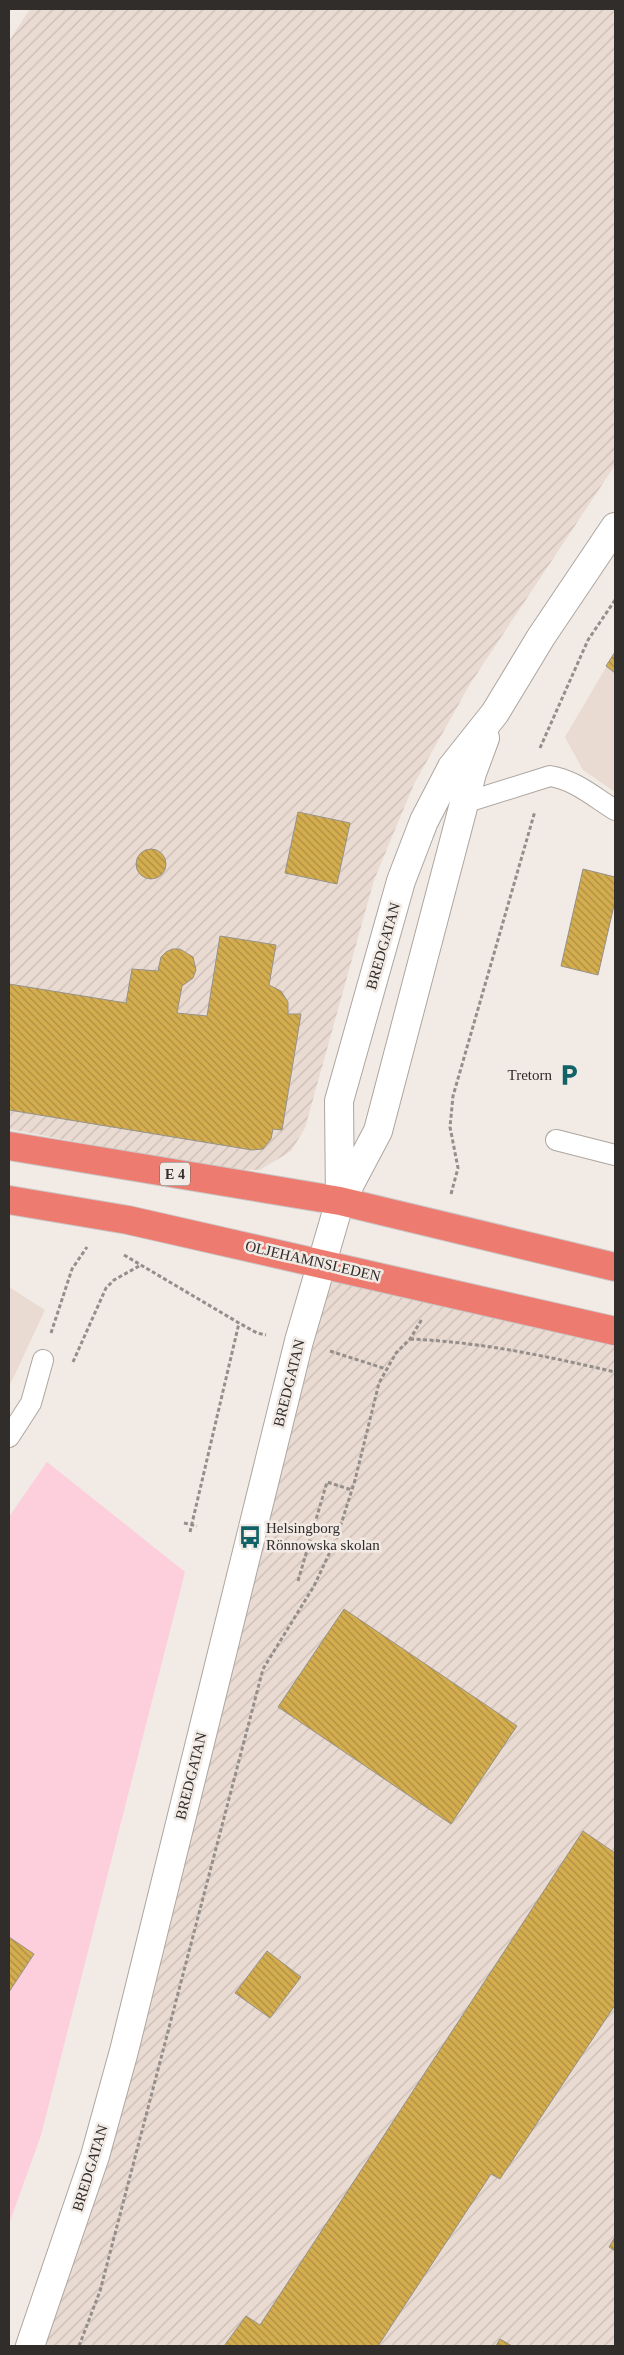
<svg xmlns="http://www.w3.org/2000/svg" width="624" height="2355" viewBox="0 0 624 2355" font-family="'Times New Roman',serif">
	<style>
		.built { fill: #eadbd2 }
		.industrial { fill: url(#industrial-furrows) }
		.pitch { fill: #fdcedb }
		.building { fill: url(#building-back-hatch); stroke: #95928a }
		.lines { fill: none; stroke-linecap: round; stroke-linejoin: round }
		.service-casing { stroke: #ada6a0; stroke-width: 22 }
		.minor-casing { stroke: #ada6a0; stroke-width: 30 }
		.tertiary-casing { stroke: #ada6a0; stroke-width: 30 }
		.trunk-casing { stroke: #c9c8c8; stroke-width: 30 }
		.path { stroke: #958f8b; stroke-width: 3; stroke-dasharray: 4 2.5; stroke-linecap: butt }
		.service { stroke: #fff; stroke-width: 20 }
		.minor { stroke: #fff; stroke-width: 28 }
		.tertiary { stroke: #fff; stroke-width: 28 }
		.trunk { stroke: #ee7b6f; stroke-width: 28 }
		.labels { text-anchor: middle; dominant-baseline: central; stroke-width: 5; stroke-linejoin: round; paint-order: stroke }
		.shield { fill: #f2eae4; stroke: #6a6662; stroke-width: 1 }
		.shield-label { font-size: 14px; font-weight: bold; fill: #302d2b }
		.street-label { font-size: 15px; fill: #302d2b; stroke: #f2eae4 }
		.poi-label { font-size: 15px; fill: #302d2b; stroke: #f2eae4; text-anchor: end }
	</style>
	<defs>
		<pattern id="industrial-furrows" width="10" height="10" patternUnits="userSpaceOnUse" patternTransform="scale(1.25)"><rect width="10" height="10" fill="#eadbd2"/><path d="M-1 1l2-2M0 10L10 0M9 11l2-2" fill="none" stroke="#c9bcb4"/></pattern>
		<pattern id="building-back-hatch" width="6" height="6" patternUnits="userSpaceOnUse" patternTransform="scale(1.25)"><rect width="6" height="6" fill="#d4ad4f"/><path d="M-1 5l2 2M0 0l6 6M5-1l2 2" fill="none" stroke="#ac8d42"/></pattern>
	</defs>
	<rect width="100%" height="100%" fill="#f2eae4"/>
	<path class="built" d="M615,652V792L583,770L565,737Z
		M9,1287L45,1310L9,1387Z"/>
	<path class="industrial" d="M30,9H615V465L470,684L414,784L374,880L305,1128L291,1151L260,1170L219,1169L9,1129V41Z
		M330,1279L615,1345V2346H43L135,2055Z"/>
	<path class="pitch" d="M47,1462L185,1572L41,2135L9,2224V1517Z"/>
	<path class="building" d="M615,652V673L606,666Z
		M298,812L350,823L337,884L285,873Z
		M136 864a15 15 0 1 1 30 0a15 15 0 1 1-30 0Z
		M583,869L615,877V901L598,975L561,966Z
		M220,936L276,945L269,985L281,991L288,1002V1014H301L282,1130L273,1129L271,1139L263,1149L252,1150L9,1110V984L126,1003L132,969L158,971L161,957L166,952L172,949H180L193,957L196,970L193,978L182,986L177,1013L207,1016Z
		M344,1609L517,1726L451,1824L278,1707Z
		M583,1831L615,1853V2005L500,2179L491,2174L378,2346H224L246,2316L260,2325Z
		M9,1937L34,1954L9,1992Z
		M267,1951L301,1977L270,2018L235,1993Z
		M615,2237V2251L609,2247Z
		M500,2339L512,2346H496Z"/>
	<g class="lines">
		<defs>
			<path id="service" d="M464,803L550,776C575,780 594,797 615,810
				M556,1140L615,1155
				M9,1437L31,1403L43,1360"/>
			<path id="minor" d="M342,1199L378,1131L472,773L485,738
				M340,1201L339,1101L401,881L424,821L452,767L495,713L541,637L615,527"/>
			<path id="tertiary" d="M30,2346L95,2156L124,2051L299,1341L340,1201"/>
			<path id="trunk" d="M9,1146L340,1201L615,1267
				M9,1200L128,1220L615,1331"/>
		</defs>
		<use href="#service" class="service-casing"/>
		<use href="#minor" class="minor-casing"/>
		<use href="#tertiary" class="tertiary-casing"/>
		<use href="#trunk" class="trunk-casing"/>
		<path class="path" d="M540,748L588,640L615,600
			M451,1194L458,1168L450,1127L453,1096L535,811
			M124,1255L239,1323L257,1333L266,1335
			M51,1333L72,1269L87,1247
			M410,1339C481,1342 546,1356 615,1372
			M330,1351L386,1369
			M73,1362L106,1288L114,1280L141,1265
			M184,1523L197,1526
			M190,1532L239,1323
			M298,1581L327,1482L352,1490
			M79,2346L100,2291L263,1669L314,1586L337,1537L355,1480L379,1383L396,1353L410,1339L422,1319"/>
		<use href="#service" class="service"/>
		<use href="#minor" class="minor"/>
		<use href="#tertiary" class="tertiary"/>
		<use href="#trunk" class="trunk"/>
	</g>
	<defs>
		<symbol id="parking-bare" viewBox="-9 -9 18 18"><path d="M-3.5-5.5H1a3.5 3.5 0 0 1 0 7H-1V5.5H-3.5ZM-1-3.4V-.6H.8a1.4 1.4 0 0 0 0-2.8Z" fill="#116266" stroke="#f2eae4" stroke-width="2.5" paint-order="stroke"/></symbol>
		<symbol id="bus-bare" viewBox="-9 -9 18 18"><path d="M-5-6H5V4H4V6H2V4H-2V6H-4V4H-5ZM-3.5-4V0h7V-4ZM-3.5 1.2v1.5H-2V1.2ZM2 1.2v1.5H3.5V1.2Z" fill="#116266" stroke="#f2eae4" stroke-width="2.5" paint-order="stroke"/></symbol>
	</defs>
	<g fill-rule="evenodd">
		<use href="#parking-bare" x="553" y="1059" width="32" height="32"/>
		<use href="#bus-bare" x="234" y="1521" width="32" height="32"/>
	</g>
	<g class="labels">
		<rect class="shield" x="160" y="1162.5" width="30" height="23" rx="4"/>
		<g class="shield-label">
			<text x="175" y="1174">E 4</text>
		</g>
		<g class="street-label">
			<text transform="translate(383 946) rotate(-74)">BREDGATAN</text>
			<text transform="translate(313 1261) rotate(13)">OLJEHAMNSLEDEN</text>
			<text transform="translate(289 1383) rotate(-76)">BREDGATAN</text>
			<text transform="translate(191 1776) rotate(-76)">BREDGATAN</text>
			<text transform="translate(90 2168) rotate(-73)">BREDGATAN</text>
		</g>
		<g class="poi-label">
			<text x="552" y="1075">Tretorn</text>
			<text x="266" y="1528" text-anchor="start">Helsingborg<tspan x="266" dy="17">Rönnowska skolan</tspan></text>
		</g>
	</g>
	<rect width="624" height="2355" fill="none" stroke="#302d2b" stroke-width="20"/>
</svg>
